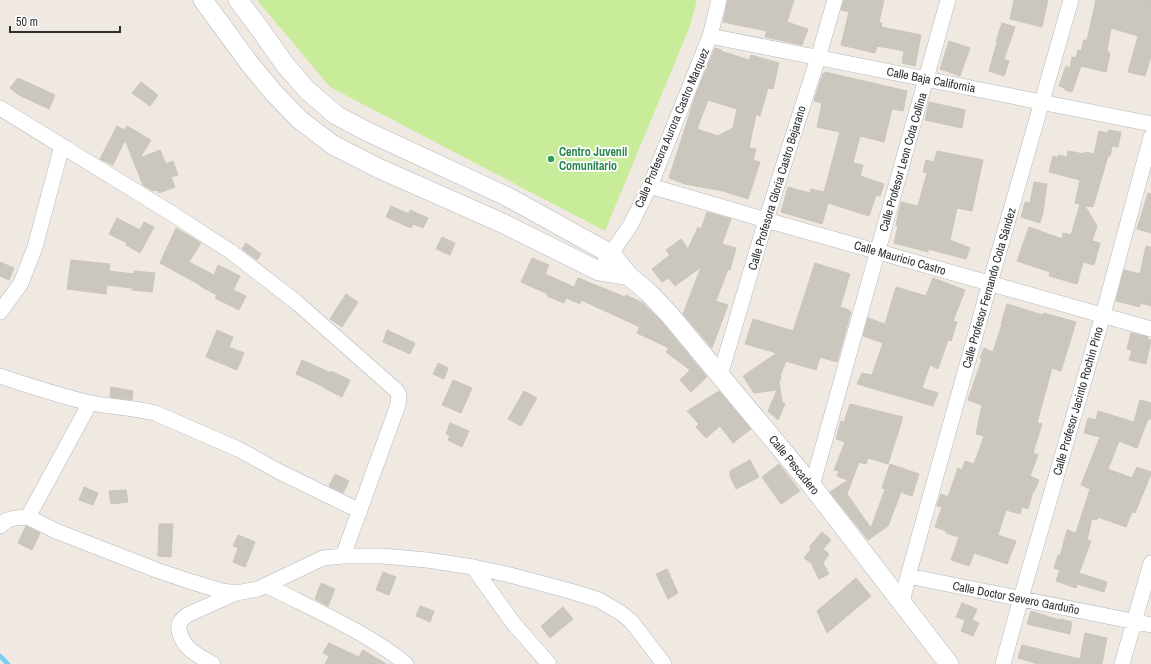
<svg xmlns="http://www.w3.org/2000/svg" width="1151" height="664" viewBox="0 0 1151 664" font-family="'Archivo Narrow',sans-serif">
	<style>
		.pitch { fill: #c9ec9a }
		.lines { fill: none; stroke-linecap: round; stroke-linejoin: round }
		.stream { stroke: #75cff0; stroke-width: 4.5 }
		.building { fill: #cbc7bf; stroke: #cbc5ba; fill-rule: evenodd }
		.minor-casing { stroke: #b4b7c1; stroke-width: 16 }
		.tertiary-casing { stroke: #b4b7c1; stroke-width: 20 }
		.minor { stroke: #fff; stroke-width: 15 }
		.tertiary { stroke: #fff; stroke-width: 19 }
		.leisure-dot { fill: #2e9e5b; stroke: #fff; stroke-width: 1.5 }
		.labels { text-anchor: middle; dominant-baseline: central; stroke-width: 3.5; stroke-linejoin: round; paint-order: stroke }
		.street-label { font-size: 12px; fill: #2e2e2e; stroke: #fff }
		.leisure-label { font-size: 12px; font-weight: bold; fill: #27864d; stroke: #fff; text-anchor: start }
	</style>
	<rect width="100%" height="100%" fill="#efe9e1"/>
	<path class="pitch" d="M257,0H697L690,26L605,231L330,87Z"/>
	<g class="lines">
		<path class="stream" d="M0,656L8,664"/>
	</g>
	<path class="building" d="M728,0H794L787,22L808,29L802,45L765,37L767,31L723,22Z
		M844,0H884L879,22L882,23L881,27L921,35L915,66L902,63L904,51L877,46L875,53L841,45L849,12L841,10Z
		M1014,0H1048L1042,27L1010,19Z
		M1096,0H1151V56L1145,76L1128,72L1138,36L1111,28L1107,50L1110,54L1106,72L1081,66L1072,92L1065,90V88L1059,86L1066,66L1070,68L1072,57L1076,58L1078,50L1081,51L1084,40H1087Z
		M1002,23L1015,27L1004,59L1009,61L1004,76L989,71L997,42L996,41Z
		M949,41L970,48L960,76L940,69Z
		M715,48L722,50L721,51L749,60L751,55L779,63L773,89L768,88L760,116L756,114L749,148L756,149L753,160L760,162L748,199L723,191L685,184L669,178L696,94ZM708,100L737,109L733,128L718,136L697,129Z
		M825,72L907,91L903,111L892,109L884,142L860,136L853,163L863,165L860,176L884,184L880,196L876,195L869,216L828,203L822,224L781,212L788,187L810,193L811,189L824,192L840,132L817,127L822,103L814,101L823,73L824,74Z
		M18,78L55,95L49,109L19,95L10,88Z
		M141,82L158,95L150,106L132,93Z
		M929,102L965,110L962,128L925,120Z
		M117,126L124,130L127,126L151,140L140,158L160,150L166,164L173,161L178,175L171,177L175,187L159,193L158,190L153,191L143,185L125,140L113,165L100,159Z
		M1109,130L1121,132L1118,147L1112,146L1110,156H1108L1093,207L1085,206L1097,226L1092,241L1100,243L1094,265L1083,262L1077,284L1049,276L1050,272L1017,261L1029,227L1062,239L1063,233L1071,235L1080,204L1075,203L1080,180L1049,172L1053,156L1058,158V155L1067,157L1068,151L1084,154L1085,152L1094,154L1099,131L1108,133Z
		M937,151L983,160L972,211L957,208L950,240L970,248L966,259L928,249V252L894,243L898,226L896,225L901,202L918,206L927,173L923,172L926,160L934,162Z
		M1034,182L1047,184L1043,212L1040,223L1021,217L1025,202L1030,203Z
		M1148,193L1151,194V233L1137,229Z
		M391,206L409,214L410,210L428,218L423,228L413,224L411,228L386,217Z
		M707,212L731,219L722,244L736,248L730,270L728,269L716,301L728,305L712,348L683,314L701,267L675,286L669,278L662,282L652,269L670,255L666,250L681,239L688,249L698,227L701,229Z
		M117,218L140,230L144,222L154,227L140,253L126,245L127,243L109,234Z
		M176,228L201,243L189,262L214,275L218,265L240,276L233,290L246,296L239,310L215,298L217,295L200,286V285L160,263Z
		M442,237L455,243L450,255L436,249Z
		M246,243L261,254L257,260L242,249Z
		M1146,246L1151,247V306L1140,303V307L1116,301L1124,270L1140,274Z
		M532,258L549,265L545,274L574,287L578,278L625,297L626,295L643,303L646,306L645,307L648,308L661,321L707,377L691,392L680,380L690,370L666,352L669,348L637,333L640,327L581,300L580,304L566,298L564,303L547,296L548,294L521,282Z
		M71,260L110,264L109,271L134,274V271L155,273L152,292L132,290V288L107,285L106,294L67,289Z
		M0,262L14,268L9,280L0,276Z
		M815,263L850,274L840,307L849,310V311L851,312L837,362L820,357L816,370L786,361L780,376L781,378L779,382L782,402L785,404L778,420L768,411L777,390L754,393L743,376L777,353L745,344L753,319L793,331Z
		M933,278L965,290L953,321L957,322L951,341L948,340L938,369L930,365L922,388L938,393L933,406L857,384L862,373L872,375L883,343L863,336L868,318L885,324L896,287L926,296Z
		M346,294L358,302L342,327L330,319Z
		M1007,304L1043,315L1044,313L1076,322L1061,371L1052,368L1037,423L1042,424L1033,453L1038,455L1030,476L1039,480L1034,492L1033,491L1028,509L1022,507L1020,514L1006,510L998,535L1016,541L1007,564L974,553L969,566L951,560L959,537L946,533V531L935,527L942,507L937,506L941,494L948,497L958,468L962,470L965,461L974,464L984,436L976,434L982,405L968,400L982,359L980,358L984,348L993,352L1002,324H1001Z
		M217,330L233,337L229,347L244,353L237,370L206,357Z
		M387,330L415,343L410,354L383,342Z
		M1131,333L1148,337L1147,339L1151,340L1146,364L1129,360L1132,350L1127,349Z
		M302,360L331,373V371L350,380L342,397L324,388V387L296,374Z
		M438,363L448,368L444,379L433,374Z
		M453,380L472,388L461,413L442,405Z
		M111,387L133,391L132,400L110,397Z
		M524,391L537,398L521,426L508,419Z
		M719,391L751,429L733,443L720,426L706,438L696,427L699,424L687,411Z
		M1140,400L1151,403V419H1148L1137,448L1119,441L1108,469L1132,478L1137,467L1151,472V474L1135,513L1132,512L1126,527L1098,517L1097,520L1092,519L1087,540L1091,541L1079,573L1107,582L1104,592L1077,584L1076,588L1056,581L1060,570L1054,568L1058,555L1060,556L1067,530L1076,533L1090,489L1081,485L1100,437L1084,433L1088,418L1096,420L1098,411L1134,422Z
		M850,404L903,417L888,464L868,458L866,464L859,462L847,494L871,528L885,489L882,488L890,464L919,474L912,496L901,492L888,526L868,540L830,492L848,480L837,476L839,471L834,470L845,442L836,439L841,421L844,422Z
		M450,423L469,431L462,447L448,440L450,436L446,434Z
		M750,460L759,477L736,489L730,476V471Z
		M779,464L800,491L781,504L762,477Z
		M335,474L349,481L343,493L329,486Z
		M84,487L98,493L93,505L79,500Z
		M126,490L128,502L111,504L109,491Z
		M159,524H173L171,557L158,556Z
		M26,526L40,533L32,550L18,543Z
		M822,532L831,540L823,549L829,554L823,563L829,574L819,579L811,563L804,558L811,549L809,547Z
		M238,535L255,542L245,567L233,562L238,548L233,546Z
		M667,569L678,593L668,599L656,574Z
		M383,572L396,577L389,595L376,590Z
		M856,578L871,596L827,633L817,611Z
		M321,583L335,589L328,606L315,599Z
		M962,603L977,609L972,620L979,623L973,636L961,631L965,620L956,617Z
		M420,606L434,611L430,622L416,616Z
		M563,607L573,619L550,638L541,626Z
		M1031,611L1059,620L1060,619L1072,622L1070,634L1027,624Z
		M1085,633L1107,638L1102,664H1038L1018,658L1022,645L1080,659Z
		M329,643L359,657L363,650L386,664H325L329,656L323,653Z"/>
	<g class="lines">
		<defs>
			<path id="minor" d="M710,36L1151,124
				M0,108L171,213L230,251L295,301L397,391L399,395L398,405L343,556
				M650,186L766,220L1151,329
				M605,262L630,226L650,186L710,36L719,0
				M0,312L21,283L35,247L62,146
				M0,376C30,386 60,396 91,403C112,407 134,408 155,413L238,449L280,472L360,511
				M720,376L766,220L818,58L835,0
				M812,486L948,0
				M28,517L90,403
				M0,526L7,520L15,518L28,517L56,531L159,571L192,582L222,591L236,593L258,589L323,558L343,556H382L427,560L473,567L510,575L570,591L599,600L621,613L631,621L664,664
				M473,567L514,624L549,664
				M908,576L990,283L1071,0
				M266,585C312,609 365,631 406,664
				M902,603L908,576L1151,625
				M213,664C198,655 186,651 180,634C177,626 180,620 187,615L236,593
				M1003,664L1021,598L1103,315L1151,137
				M1122,664L1151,563"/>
			<path id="tertiary" d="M203,0L249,63L273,92L300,120L333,145L378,168L500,222L599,271L629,276
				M238,0L257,25L286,66L308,91L336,115L364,130L508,197L611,254L629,276L649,293L669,314L812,486L949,664"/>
		</defs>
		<use href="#minor" class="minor-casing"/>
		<use href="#tertiary" class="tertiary-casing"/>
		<use href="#minor" class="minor"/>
		<use href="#tertiary" class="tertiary"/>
	</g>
	<circle class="leisure-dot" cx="551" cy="159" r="4"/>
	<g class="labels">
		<g class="street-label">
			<text transform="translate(931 80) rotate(11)">Calle Baja California</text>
			<text transform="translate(672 128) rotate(-67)">Calle Profesora Aurora Castro Marquez</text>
			<text transform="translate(903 162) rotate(-74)">Calle Profesor Leon Cota Collina</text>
			<text transform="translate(777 188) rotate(-73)">Calle Profesora Gloria Castro Bejarano</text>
			<text transform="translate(900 258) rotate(16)">Calle Mauricio Castro</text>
			<text transform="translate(989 288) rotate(-74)">Calle Profesor Fernando Cota Sández</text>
			<text transform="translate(1078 401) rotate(-74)">Calle Profesor Jacinto Rochin Pino</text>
			<text transform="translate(794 465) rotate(51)">Calle Pescadero</text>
			<text transform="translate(1016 598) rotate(11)">Calle Doctor Severo Garduño</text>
		</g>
		<g class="leisure-label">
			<text x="559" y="152">Centro Juvenil<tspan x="559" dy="14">Comunitario</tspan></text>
		</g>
	</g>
	<path d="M10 26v6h110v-6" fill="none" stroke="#2e2e2e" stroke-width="2"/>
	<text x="16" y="26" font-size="12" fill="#2e2e2e" stroke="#ffffff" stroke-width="3" paint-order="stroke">50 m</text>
</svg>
